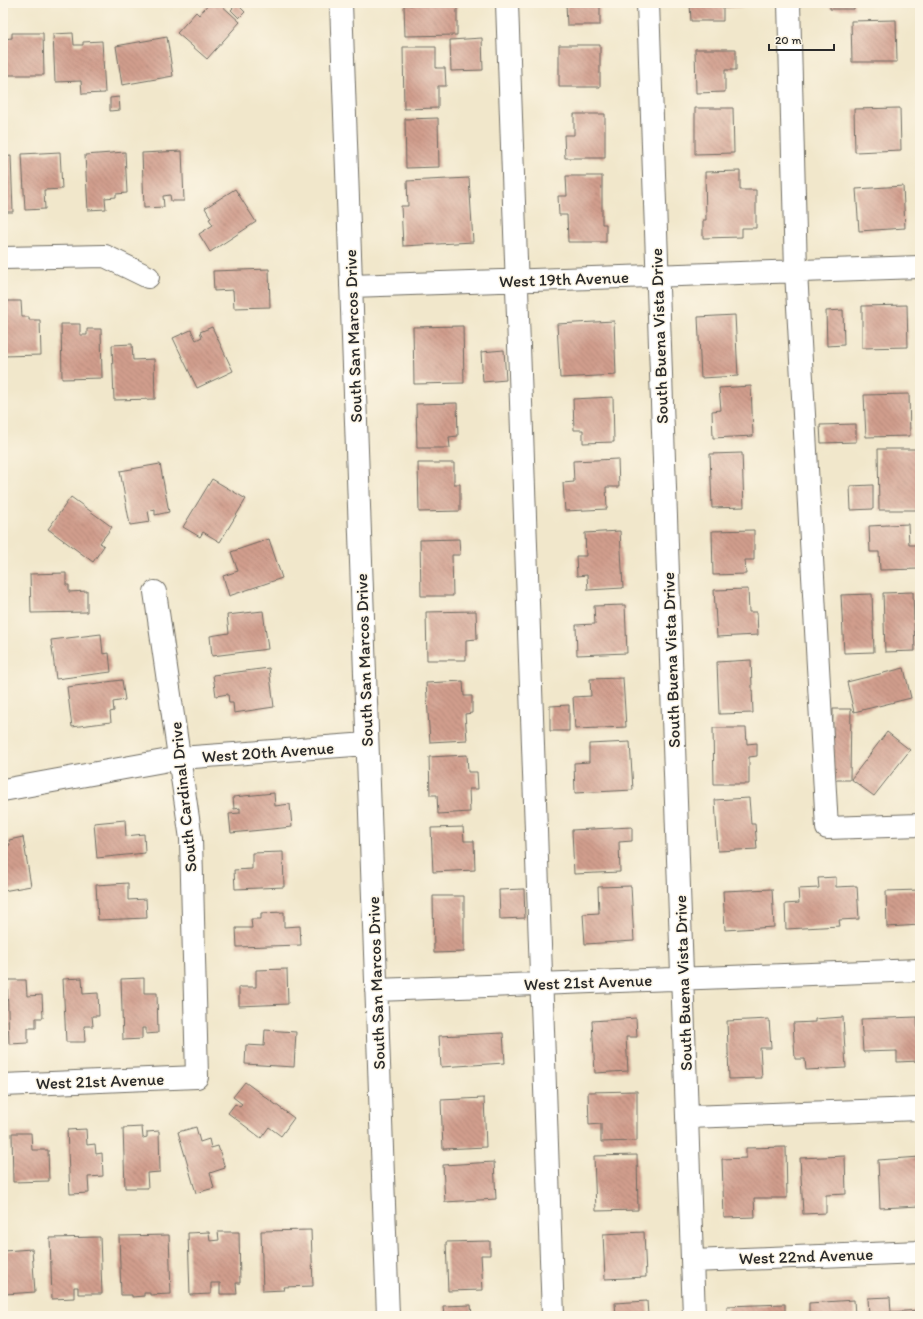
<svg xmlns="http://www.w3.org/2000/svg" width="923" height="1319" viewBox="0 0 923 1319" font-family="Itim,sans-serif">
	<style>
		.building { fill: url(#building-back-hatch) }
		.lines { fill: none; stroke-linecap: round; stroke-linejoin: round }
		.minor-casing { stroke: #706d63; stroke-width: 24 }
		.minor { stroke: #fff; stroke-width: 22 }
		.labels { text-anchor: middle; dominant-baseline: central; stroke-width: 3; stroke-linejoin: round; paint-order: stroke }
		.street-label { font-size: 17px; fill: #2b2b2b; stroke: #fcf5e5 }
	</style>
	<defs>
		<pattern id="building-back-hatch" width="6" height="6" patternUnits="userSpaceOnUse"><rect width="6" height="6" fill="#d19e8d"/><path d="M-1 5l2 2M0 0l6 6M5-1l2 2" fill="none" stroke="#aa8173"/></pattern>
	</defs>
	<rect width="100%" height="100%" fill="#fcf5e5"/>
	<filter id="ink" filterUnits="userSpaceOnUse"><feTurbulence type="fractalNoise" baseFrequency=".025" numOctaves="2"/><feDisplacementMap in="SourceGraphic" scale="8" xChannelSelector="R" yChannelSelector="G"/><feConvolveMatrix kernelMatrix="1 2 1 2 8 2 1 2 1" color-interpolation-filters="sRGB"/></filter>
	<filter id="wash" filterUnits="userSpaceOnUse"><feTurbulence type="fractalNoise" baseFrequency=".012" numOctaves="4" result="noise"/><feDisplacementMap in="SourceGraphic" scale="16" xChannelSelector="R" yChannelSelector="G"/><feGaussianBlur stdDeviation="0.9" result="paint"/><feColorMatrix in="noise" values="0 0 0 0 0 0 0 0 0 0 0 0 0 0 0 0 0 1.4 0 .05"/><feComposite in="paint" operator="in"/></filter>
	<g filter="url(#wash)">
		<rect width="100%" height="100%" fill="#f1e7cb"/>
		<g id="blocks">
			<path class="building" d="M209,3H219L240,22L207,59L177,33L196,12L199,15Z
				M412,3H457V35L405,36L404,5H412Z
				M566,3H600V25H567Z
				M690,3H743V7L723,8V21H691Z
				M830,3H854V9H830Z
				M237,4L245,12L239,18L231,10Z
				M896,20L897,62H852L851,21Z
				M12,33H43L44,75H3V39L12,38Z
				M73,33L74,45H83V42L102,41L105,93L82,94L81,81L55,82L53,34Z
				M167,37L173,76L122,85L116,46Z
				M482,38L483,70L451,71L450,40Z
				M559,45H600V87H559Z
				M403,47H436V68H445L446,86H438V108L404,109Z
				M695,49H736V70H725V92L696,93Z
				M119,97L120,110L110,111V98Z
				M695,108H733L734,153L695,154Z
				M900,108L901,150L855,152L854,109Z
				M574,114H605V158H565L564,135H574Z
				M438,118L439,167L406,168L405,119Z
				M182,151L184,201H171L170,195L163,196L164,207L144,208L142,153Z
				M60,152L62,189L44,190L45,209L25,210L22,154Z
				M125,152L127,193L116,194V197L105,198L106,209L88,210L85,155Z
				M11,156L13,212H3V157Z
				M740,171V190H756V228H742V237L703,238V220H706L705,172Z
				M566,176H602V224H606V242H568L567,215H559L558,196H567Z
				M469,178L473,242L403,246L401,206H408L407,181Z
				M903,186L905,228L859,231L856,189Z
				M235,189L256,222L210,252L199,234L213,225L209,219L211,218L205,208Z
				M269,269L270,307L234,308L233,290L214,291L213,271Z
				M3,301H21L22,317H29V320H40L41,355L3,356Z
				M907,305L908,347L862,348V306Z
				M843,310L844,345L827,346L826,311Z
				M735,315L738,376L701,378L698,317Z
				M614,321L616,375L560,378L557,324Z
				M61,324H80V335H87V329H101L102,378L62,379Z
				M463,326L464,383L414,384L413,327Z
				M212,327L233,371L197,388L173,338L191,330L196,340L202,337L200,332Z
				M132,344L133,360L154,359L155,399L114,400L112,345Z
				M504,350L506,380L483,382L481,352Z
				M751,386L753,436L713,438L712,411L721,410L719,388Z
				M909,394L910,436L866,437L864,395Z
				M613,397L614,442L583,443V430H574L573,399Z
				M457,403L458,436L449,437L450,448H417L416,404Z
				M856,424V442L821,443L820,425Z
				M878,449H920V510H879Z
				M742,453L744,507L712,508L710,454Z
				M618,459L619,487H606L607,509L565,511L563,483L574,482L573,461Z
				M418,463H454V484H460V511L419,512Z
				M160,464L169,512L155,515V509L148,511L150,522L130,525L120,471Z
				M212,479L246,499L220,542L203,532L200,537L183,527Z
				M873,485V509L851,510L850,486Z
				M71,497L112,527L100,543L104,546L93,562L48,529Z
				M908,524L909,545H920V569L880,570L879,552H870L869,526Z
				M754,530V560H745L746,574L713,575L712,531Z
				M620,531L623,588L588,590L587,575L577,576L576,556H586L585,533Z
				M269,539L282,578L229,596L223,576L238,571L231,552Z
				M459,539L460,555H452L453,596H421L420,540Z
				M66,573V585H69V592L87,591V612L31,613L30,574Z
				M748,589L749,612H757L758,635L717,637L714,590Z
				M913,592L915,651L885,652L883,593Z
				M872,594L874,652L844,653L841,595Z
				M625,605L627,653L577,655L576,625L595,624L594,606Z
				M263,611L268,649L212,656L210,636L229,633L227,615Z
				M476,611L477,639L466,640V660H427L426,612Z
				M101,634L103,654L109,653L111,672L56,679L51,640Z
				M751,660L753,713L719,714L717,662Z
				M269,668L274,707L234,713L233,703H229L228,694L216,696L213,675Z
				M904,668L911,698L854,712L847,682Z
				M623,678L626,727L575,729L573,697L591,696L590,679Z
				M122,680L125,700L113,702L114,711L110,712L111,722L72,727L67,687Z
				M463,681L464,696H472V713L465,714L467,740L430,742L426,683Z
				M569,705V731H550V706Z
				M833,709H851L850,780H832Z
				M713,728H746L747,744L757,743V756L749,757V784H714Z
				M887,732L910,750L874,796L851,779Z
				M630,742L633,790L575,793L574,763L589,762V744Z
				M467,755L468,772H477L478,789H469L470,812L438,814L437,795H430L429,757Z
				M274,793L275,806L290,804L292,827L231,833L229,814L240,813V808L234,809L233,797Z
				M749,798L751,824H755L757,849L718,851L715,800Z
				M125,820L126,836L144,834L145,853L97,858L94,823Z
				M463,827L464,841H474L475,870L433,872L431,828Z
				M632,827V841L619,842L620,872L574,874L572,830Z
				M23,837L31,886L3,891V846L10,845L9,840Z
				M283,852L284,887L235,889L234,870L252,869V853Z
				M836,877V887L857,886L859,919L839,920L840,926L786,929L785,904L799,903L798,889L819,888L818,878Z
				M128,883V900L146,899L147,918L98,920L96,885Z
				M631,886L634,941L585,944L583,914L599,913L598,887Z
				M524,889L525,918L500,919L499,890Z
				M772,889L774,927L725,930L723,891Z
				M920,890V925L887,927L886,891Z
				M433,896H464V952L434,953Z
				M284,912V927L300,926L301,945L237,947L236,928H252L251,919H261V913Z
				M287,969L288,1004L239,1006V987H256V970Z
				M82,978L83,994L98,993L99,1016H92L93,1026H84L85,1042H66L63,979Z
				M144,978V993H157L158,1033L146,1034V1028H142V1039L123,1040L121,979Z
				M7,980H26L27,996L42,995L43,1018H36V1028H28V1043L9,1044Z
				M843,1017L846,1068L806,1070L805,1059H795L793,1023L815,1022V1019Z
				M917,1017L919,1061L897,1062V1051L863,1052L861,1019Z
				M636,1018L637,1037H626L628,1071L595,1073L592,1021Z
				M769,1019L771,1048H760L762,1078L729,1079L727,1021Z
				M265,1030L296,1032L294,1067L245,1064L246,1045L264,1046Z
				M503,1033L505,1063L441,1067L439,1036Z
				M245,1082L294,1118L281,1136L269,1127L261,1138L228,1113L235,1104L240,1107L242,1104L233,1097Z
				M637,1091V1141L601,1142V1124L589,1125L588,1092Z
				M484,1098L486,1147L443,1149L441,1100Z
				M142,1127L143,1138L147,1137V1132L159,1131L160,1172L147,1173L148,1188H125L123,1128Z
				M196,1127L200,1142L209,1139L211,1148L218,1146L225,1168L210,1173L214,1188L196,1193L178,1132Z
				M86,1129L87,1145L95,1144L96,1154L102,1153L103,1176L88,1177L89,1193L70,1194L67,1130Z
				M12,1133H31L32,1150H48L49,1181L13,1182Z
				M786,1147L787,1198H754L755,1217L724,1218L722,1159L746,1158V1148Z
				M637,1155L638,1210L596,1211L594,1156Z
				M845,1156L846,1194L826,1195V1213L803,1214L800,1158Z
				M920,1157V1206L880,1208L878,1160Z
				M494,1162L496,1199L445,1202L443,1165Z
				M311,1230L313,1286L283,1287L284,1290L263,1291L261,1231Z
				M209,1232L210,1241L219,1240L218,1232H239L240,1283H236L237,1294H220V1283H211V1294L190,1295L188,1233Z
				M644,1232L646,1277L605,1279L603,1234Z
				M169,1235L171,1294L150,1295V1293H144V1296L132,1297V1295H121L119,1236Z
				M100,1237L102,1294H78V1287H74V1298L52,1299L50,1238Z
				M490,1241V1255H481L483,1290L448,1291L446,1242Z
				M32,1249L35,1292L5,1294V1289L3,1290V1251Z
				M890,1297L891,1312L920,1310V1316H869L868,1298Z
				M854,1300L855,1316H809V1303Z
				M647,1301L648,1316H616L615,1303Z
				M785,1304V1316H727V1306Z
				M471,1305L472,1316H444L443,1306Z"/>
		</g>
	</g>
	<g filter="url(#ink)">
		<use href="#blocks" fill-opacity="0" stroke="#706d63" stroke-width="1"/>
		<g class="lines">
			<defs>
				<path id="minor" d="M341,3L388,1316
					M507,3L553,1316
					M648,3L694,1316
					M789,3L796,271L827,828L920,825
					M3,258L105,256L148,277
					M351,286L920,267
					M3,790L180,758L367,744
					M376,990L920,970
					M3,1085L197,1077L191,839L155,592
					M687,1117L920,1109
					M693,1261L920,1252"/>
			</defs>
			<use href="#minor" class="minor-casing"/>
			<use href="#minor" class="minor"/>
		</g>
	</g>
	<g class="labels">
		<g class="street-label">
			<text transform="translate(564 279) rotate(-2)">West 19th Avenue</text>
			<text transform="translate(353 336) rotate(-92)">South San Marcos Drive</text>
			<text transform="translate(659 336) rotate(-92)">South Buena Vista Drive</text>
			<text transform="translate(364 660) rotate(-92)">South San Marcos Drive</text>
			<text transform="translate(671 660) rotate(-92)">South Buena Vista Drive</text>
			<text transform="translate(268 752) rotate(-4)">West 20th Avenue</text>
			<text transform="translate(183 797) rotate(-96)">South Cardinal Drive</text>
			<text transform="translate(588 982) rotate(-2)">West 21st Avenue</text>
			<text transform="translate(376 983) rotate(-92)">South San Marcos Drive</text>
			<text transform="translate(683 983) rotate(-92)">South Buena Vista Drive</text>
			<text transform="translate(100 1081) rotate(-2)">West 21st Avenue</text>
			<text transform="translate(806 1256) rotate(-2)">West 22nd Avenue</text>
		</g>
	</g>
	<rect width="923" height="1319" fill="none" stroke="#fcf5e5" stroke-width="16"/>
	<path d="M769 44v6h65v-6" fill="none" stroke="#2b2b2b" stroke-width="2"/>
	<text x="775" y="44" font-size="12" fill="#2b2b2b" stroke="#fcf5e5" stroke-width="3" paint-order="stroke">20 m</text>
</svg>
